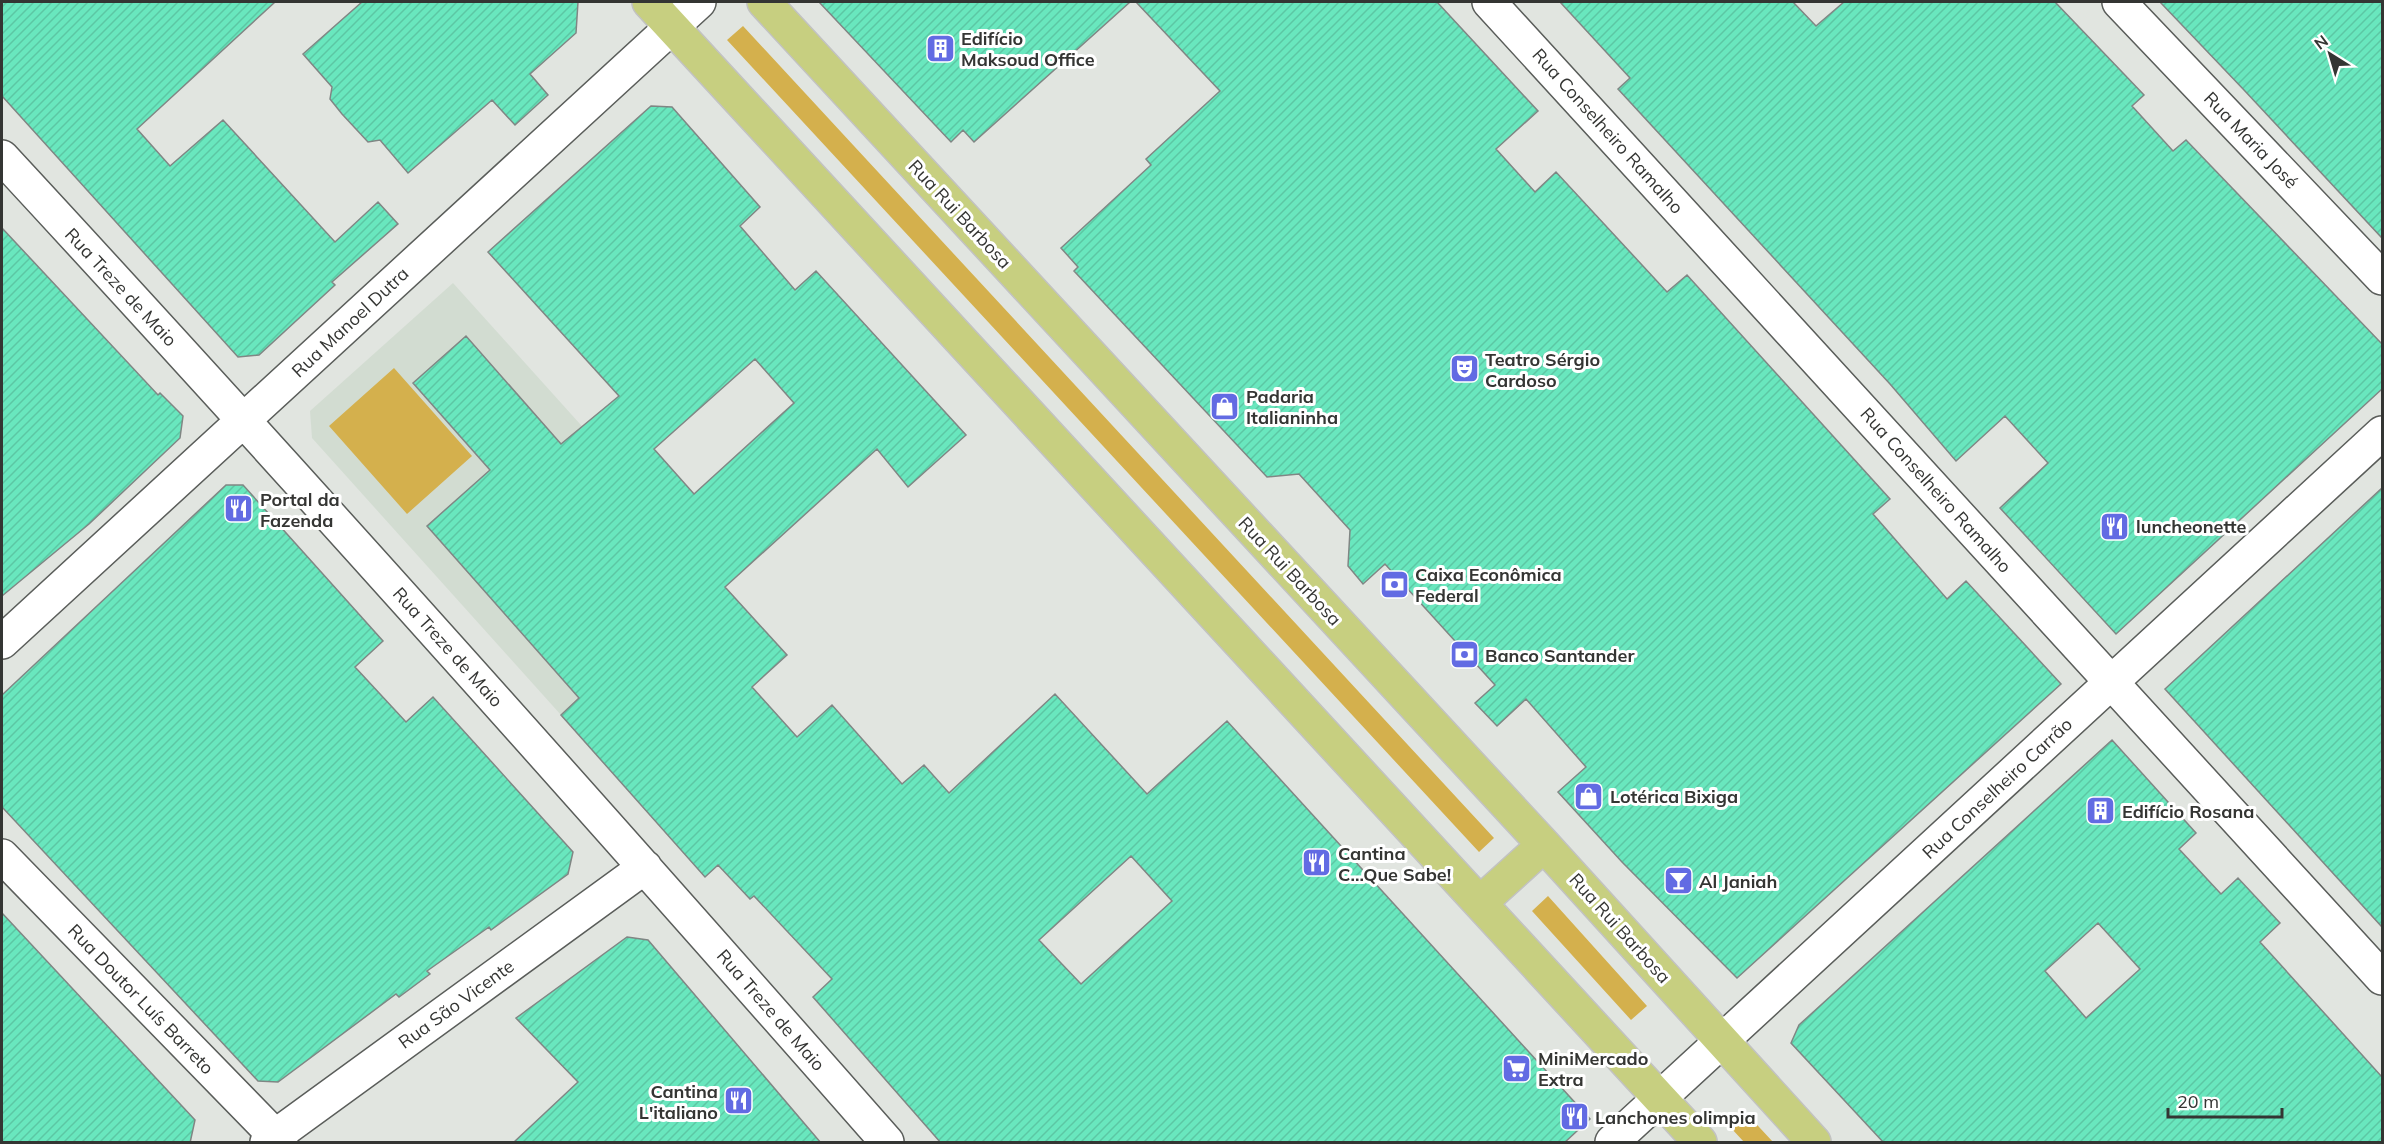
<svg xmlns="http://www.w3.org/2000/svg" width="2384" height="1144" viewBox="0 0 2384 1144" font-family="Mulish,sans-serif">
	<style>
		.built { fill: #d2dcd1 }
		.green { fill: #d4b04d }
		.building { fill: url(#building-hatch); stroke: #808684; stroke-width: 1.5; fill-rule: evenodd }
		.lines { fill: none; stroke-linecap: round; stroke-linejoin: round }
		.minor-casing { stroke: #5a5d5a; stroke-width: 36 }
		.major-casing { stroke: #c2c2c2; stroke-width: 36 }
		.minor { stroke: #fff; stroke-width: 33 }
		.major { stroke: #c7cf80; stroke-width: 33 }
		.labels { text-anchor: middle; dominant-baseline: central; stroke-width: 6; stroke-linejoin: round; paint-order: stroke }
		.poi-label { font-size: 18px; font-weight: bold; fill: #343533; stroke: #fff; text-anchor: start }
		.street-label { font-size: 18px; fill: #343533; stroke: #fff }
	</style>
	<defs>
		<pattern id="building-hatch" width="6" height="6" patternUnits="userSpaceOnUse" patternTransform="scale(1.5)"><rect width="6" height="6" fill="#69e7be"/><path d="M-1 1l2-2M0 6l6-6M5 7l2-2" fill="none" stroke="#5cc7a4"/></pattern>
	</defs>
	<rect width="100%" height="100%" fill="#e1e5e0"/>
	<path class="built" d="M453,283L715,574L561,715L312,438L310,411Z"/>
	<path class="green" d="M743,26L1494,838L1479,852L727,40Z
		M394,368L472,456L407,514L329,426Z
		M1548,896L1647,1006L1631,1020L1532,911Z
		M1747,1114L1773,1142H1744L1731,1128Z"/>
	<path class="building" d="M2,2H275L137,129L170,166L223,120L335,242L378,202L398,224L332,282L335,285L259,355L238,357L2,96Z
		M362,2H578L576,33L530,74L548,95L515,125L492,100L408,173L380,140L368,142L342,114L330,99L332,87L303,54Z
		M819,2H1130L974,142L963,130L951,142Z
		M1136,2H1437L1538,111L1496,149L1535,192L1556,172L1667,292L1687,275L1890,499L1873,514L1947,599L1966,581L2061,684L1737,978L1622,862L1558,792L1586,767L1526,699L1497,726L1475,703L1495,685L1385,564L1363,584L1348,566L1350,530L1299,474L1267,477L1074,271L1078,267L1061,248L1151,165L1146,159L1220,91Z
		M1560,2H1793L1816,26L1844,2H2055L2144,95L2132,106L2173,151L2186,140L2382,344V389L2116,634L2000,508L2048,463L2005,416L1956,461L1890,384L1618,89L1630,78Z
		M2160,2H2382V238L2244,90Z
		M651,106L672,107L760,207L740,226L795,290L816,271L966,435L908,487L877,449L725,587L787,655L752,687L797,737L832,705L902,784L924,765L949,793L1055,694L1147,794L1227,721L1590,1119L1564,1143H941L813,997L832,979L754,896L750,899L718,865L705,877L561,715L579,698L427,526L490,470L413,383L466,336L561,444L619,396L488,252ZM755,359L794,403L694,494L654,449ZM1131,856L1172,901L1081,984L1039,940Z
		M2,228L158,395L160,393L183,416L180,438L89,524L2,596Z
		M226,485H243L383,641L355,667L406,722L433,697L573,852L568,874L491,930L489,927L427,971L430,974L399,997L396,994L278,1082L258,1081L2,807V695Z
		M2382,488V927L2165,689Z
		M2112,740L2196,833L2179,849L2221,894L2238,878L2280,923L2260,942L2382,1077V1143H1884L1791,1043L1799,1025ZM2098,923L2140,969L2086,1018L2045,971Z
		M2,913L195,1120L190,1143H2Z
		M627,937L648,940L821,1143H513L578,1082L516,1018Z"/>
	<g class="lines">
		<defs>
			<path id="minor" d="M1489,2L2382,978
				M2119,2L2382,278
				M2,157C302,481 596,811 887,1142
				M2,642L699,2
				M2,856L281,1142
				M267,1142L645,867
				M1612,1142L2382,433"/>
			<path id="major" d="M649,2L1700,1142
				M764,2L1544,845L1814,1142
				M1481,902L1544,845"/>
		</defs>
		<use href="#minor" class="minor-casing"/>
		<use href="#major" class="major-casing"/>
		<use href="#minor" class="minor"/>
		<use href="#major" class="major"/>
	</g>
	<defs>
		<symbol id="building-square" viewBox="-11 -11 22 22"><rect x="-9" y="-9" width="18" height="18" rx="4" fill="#626be3" stroke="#fff"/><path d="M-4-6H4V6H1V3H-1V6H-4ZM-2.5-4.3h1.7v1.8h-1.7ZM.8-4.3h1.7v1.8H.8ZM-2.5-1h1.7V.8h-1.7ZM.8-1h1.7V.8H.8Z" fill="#fff"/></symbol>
		<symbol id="theatre-square" viewBox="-11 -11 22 22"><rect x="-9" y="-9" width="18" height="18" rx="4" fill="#626be3" stroke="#fff"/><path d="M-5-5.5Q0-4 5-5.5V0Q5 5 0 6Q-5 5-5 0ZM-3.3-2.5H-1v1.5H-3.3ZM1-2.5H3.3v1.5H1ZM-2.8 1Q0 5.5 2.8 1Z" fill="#fff"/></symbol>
		<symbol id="shop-square" viewBox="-11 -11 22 22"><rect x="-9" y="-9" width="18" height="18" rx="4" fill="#626be3" stroke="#fff"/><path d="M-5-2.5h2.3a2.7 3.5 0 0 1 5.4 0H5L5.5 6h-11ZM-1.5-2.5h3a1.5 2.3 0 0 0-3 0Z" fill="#fff"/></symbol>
		<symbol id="restaurant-square" viewBox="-11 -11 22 22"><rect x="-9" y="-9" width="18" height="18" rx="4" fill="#626be3" stroke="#fff"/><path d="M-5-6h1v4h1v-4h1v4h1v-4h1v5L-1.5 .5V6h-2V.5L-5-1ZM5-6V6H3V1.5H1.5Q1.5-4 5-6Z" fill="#fff"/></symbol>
		<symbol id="bank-square" viewBox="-11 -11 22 22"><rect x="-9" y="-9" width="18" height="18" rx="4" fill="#626be3" stroke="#fff"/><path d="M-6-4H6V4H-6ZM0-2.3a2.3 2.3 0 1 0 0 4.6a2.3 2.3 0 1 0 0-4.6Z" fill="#fff"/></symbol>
		<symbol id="bar-square" viewBox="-11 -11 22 22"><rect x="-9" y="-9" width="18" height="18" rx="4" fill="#626be3" stroke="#fff"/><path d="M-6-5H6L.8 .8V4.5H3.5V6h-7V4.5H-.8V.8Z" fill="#fff"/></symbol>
		<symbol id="supermarket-square" viewBox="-11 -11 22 22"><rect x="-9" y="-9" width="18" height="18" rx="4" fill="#626be3" stroke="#fff"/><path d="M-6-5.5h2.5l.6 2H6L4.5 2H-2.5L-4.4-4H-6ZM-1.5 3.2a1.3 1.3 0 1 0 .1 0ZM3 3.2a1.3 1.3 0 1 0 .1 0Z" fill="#fff"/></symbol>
	</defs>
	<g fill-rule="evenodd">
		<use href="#building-square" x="924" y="32" width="33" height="33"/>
		<use href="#theatre-square" x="1448" y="352" width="33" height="33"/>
		<use href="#shop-square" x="1208" y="390" width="33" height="33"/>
		<use href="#restaurant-square" x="222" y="492" width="33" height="33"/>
		<use href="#restaurant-square" x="2098" y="510" width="33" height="33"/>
		<use href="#bank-square" x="1378" y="568" width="33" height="33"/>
		<use href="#bank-square" x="1448" y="638" width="33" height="33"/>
		<use href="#shop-square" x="1572" y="780" width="33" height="33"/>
		<use href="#building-square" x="2084" y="794" width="33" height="33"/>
		<use href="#restaurant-square" x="1300" y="846" width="33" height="33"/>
		<use href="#bar-square" x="1662" y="864" width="33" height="33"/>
		<use href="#supermarket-square" x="1500" y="1052" width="33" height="33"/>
		<use href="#restaurant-square" x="722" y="1084" width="33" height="33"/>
		<use href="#restaurant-square" x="1558" y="1100" width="33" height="33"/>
	</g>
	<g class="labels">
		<g class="poi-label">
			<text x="961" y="38">Edifício<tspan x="961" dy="21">Maksoud Office</tspan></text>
			<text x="1485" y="359">Teatro Sérgio<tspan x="1485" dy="21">Cardoso</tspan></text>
			<text x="1246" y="396">Padaria<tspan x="1246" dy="21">Italianinha</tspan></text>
			<text x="260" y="499">Portal da<tspan x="260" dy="21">Fazenda</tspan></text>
			<text x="2136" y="526">luncheonette</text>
			<text x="1415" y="574">Caixa Econômica<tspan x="1415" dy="21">Federal</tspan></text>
			<text x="1485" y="655">Banco Santander</text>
			<text x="1610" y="796">Lotérica Bixiga</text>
			<text x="2122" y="811">Edifício Rosana</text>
			<text x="1338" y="853">Cantina<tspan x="1338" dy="21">C...Que Sabe!</tspan></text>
			<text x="1699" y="881">Al Janiah</text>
			<text x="1538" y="1058">MiniMercado<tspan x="1538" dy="21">Extra</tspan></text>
			<text x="718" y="1091" text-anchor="end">Cantina<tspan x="718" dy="21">L'italiano</tspan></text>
			<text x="1595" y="1117">Lanchones olimpia</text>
		</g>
		<g class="street-label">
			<text transform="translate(1608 131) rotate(48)">Rua Conselheiro Ramalho</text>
			<text transform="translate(2251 140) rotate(46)">Rua Maria José</text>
			<text transform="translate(960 214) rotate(47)">Rua Rui Barbosa</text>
			<text transform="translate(121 287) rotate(47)">Rua Treze de Maio</text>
			<text transform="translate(350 322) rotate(-43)">Rua Manoel Dutra</text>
			<text transform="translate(1936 490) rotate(48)">Rua Conselheiro Ramalho</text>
			<text transform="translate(1290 571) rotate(47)">Rua Rui Barbosa</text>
			<text transform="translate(448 647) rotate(48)">Rua Treze de Maio</text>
			<text transform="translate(1997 788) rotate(-43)">Rua Conselheiro Carrão</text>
			<text transform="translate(1620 928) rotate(48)">Rua Rui Barbosa</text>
			<text transform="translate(141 999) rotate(46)">Rua Doutor Luís Barreto</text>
			<text transform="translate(456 1004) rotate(-36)">Rua São Vicente</text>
			<text transform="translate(771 1010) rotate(49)">Rua Treze de Maio</text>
		</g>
	</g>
	<rect width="2384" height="1144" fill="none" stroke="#343533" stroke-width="6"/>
	<g transform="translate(2330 54) rotate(323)" stroke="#ffffff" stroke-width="4.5" paint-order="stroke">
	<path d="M0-4.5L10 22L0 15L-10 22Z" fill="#343533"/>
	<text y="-9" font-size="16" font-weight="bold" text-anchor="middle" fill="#343533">N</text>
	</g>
	<path d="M2168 1108v9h114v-9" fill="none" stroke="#343533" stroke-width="3"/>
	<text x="2177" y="1108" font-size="18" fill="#343533" stroke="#ffffff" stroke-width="4.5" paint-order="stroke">20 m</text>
</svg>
